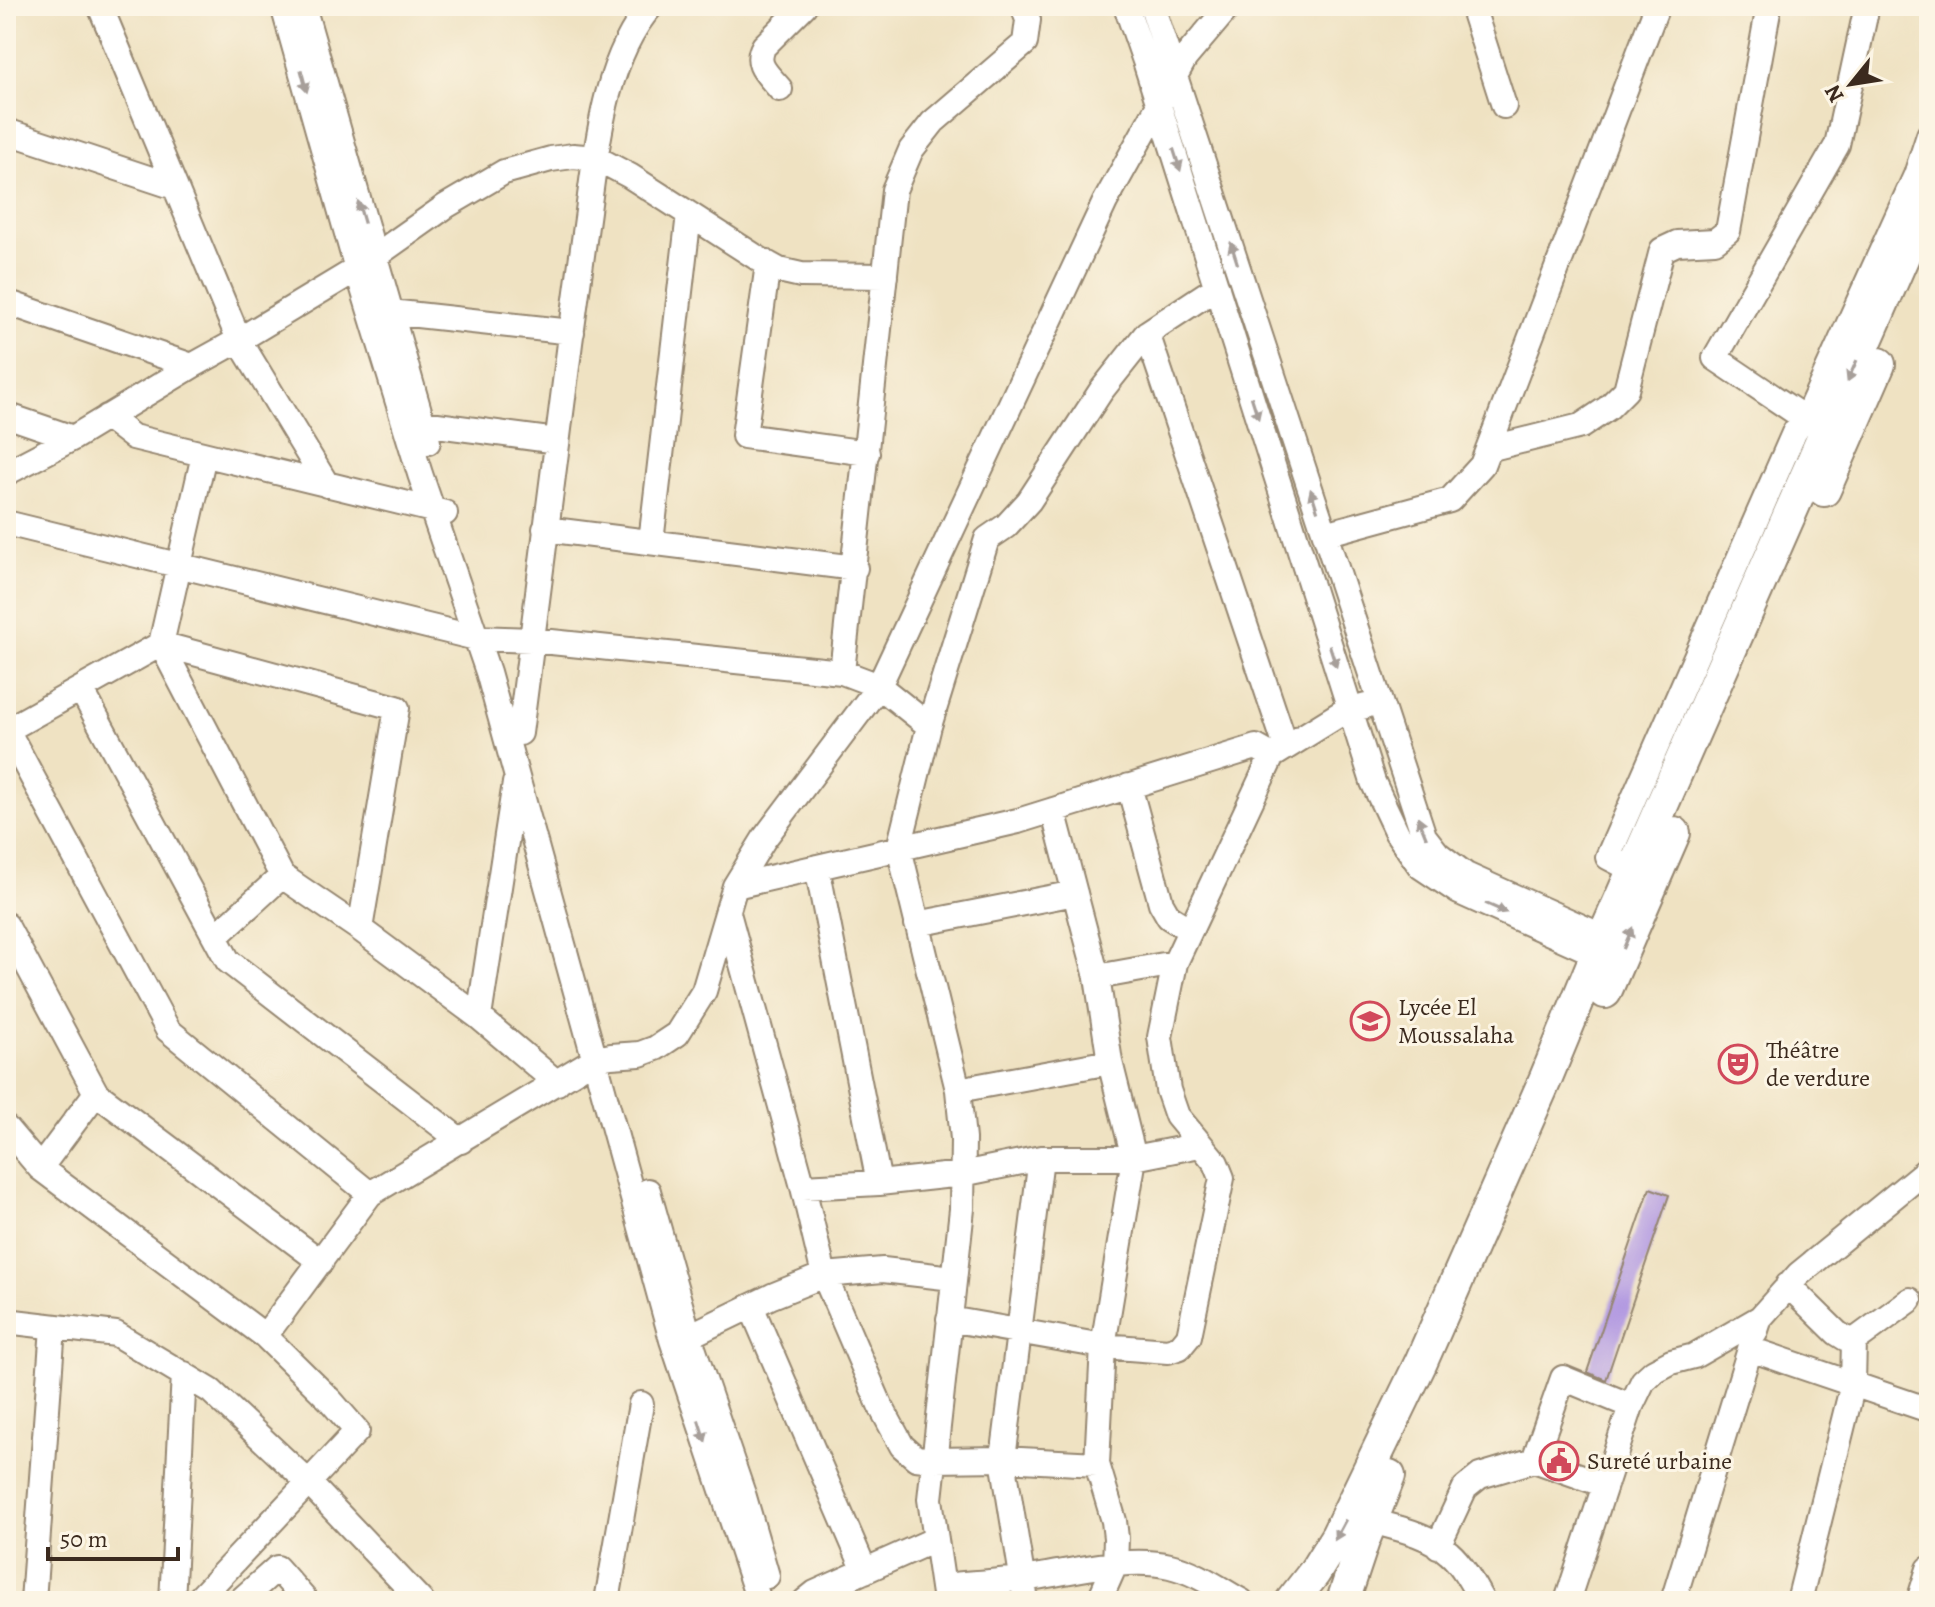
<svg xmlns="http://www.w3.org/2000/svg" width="1935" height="1607" viewBox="0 0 1935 1607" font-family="Alegreya,serif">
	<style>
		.building { fill: #b198e1 }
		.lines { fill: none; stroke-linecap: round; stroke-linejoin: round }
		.minor-casing { stroke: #958670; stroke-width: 28 }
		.major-casing { stroke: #958670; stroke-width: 36 }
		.minor { stroke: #fff; stroke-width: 24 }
		.major { stroke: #fff; stroke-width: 32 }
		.oneway { fill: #a79f9a }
		.labels { text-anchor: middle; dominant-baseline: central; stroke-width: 6; stroke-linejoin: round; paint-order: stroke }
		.poi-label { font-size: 24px; fill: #3b2a1e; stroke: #fcf5e5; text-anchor: start }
	</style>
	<rect width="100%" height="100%" fill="#fcf5e5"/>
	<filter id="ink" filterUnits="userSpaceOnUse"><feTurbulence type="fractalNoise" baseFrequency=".0125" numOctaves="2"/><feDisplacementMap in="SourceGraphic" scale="16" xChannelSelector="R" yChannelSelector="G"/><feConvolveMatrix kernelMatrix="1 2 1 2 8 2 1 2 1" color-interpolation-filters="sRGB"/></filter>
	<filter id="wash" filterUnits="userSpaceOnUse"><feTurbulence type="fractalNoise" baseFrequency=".006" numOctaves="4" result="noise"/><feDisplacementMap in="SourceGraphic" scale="32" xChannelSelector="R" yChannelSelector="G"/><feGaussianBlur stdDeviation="1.8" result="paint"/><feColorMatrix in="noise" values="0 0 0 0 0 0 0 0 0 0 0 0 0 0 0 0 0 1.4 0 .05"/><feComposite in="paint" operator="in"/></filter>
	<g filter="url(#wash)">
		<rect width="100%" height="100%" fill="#efe2c2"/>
		<g id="blocks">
			<path class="building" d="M1650,1188L1669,1195L1606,1380L1587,1372Z"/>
		</g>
	</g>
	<g filter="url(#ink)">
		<use href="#blocks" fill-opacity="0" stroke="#958670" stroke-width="2"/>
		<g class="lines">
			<defs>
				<path id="minor" d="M100,6L239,340L327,485
					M283,6L357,269L420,474L488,672L672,1340L759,1601
					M303,6L428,442
					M1126,6L1145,61L1373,782L1397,833L1420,866L1459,892L1597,954
					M1152,6L1424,836L1438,854L1466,875L1604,937
					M1472,6L1504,106
					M780,89C769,75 753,65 764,46L804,6
					M6,131L175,187
					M768,264L744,436L867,453
					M6,302L192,366
					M390,312L572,332
					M1147,333L1286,747
					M6,415L73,438
					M107,417L133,437L445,513
					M422,423L557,441
					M1816,426L1715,358L1837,145L1867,6
					M1488,449L1581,426L1608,408L1626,390L1662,250L1677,243L1715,241L1728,231L1769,6
					M204,455L161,644L282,876L360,929L479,1017L557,1083
					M6,473L73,438L192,366L239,340L357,269L446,206L504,172L551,159L573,156L596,158L630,176L759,259L779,270L801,275L885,276
					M6,523L476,638L532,640L842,672L879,686L929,726
					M545,529L855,568
					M1325,534L1450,500L1482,465L1657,6
					M651,542L689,214
					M842,672L894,190L911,150L933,122L1025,43L1028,20L1023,6
					M81,689L228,961L461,1141
					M520,733C536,603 553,473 570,343C576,299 582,255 588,211C597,145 605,58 651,6
					M1129,786L1161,903L1169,917L1190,930
					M1053,810L1097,977L1110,1062L1134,1158L1103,1346L1097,1464L1114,1521L1116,1538L1115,1565L1099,1601
					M817,867L879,1183
					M1633,870L1608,857L1794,433L1811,407L1916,175L1929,135
					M735,886L1018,821L1256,747L1272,756
					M728,913L803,1187L824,1275L880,1405L902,1446L916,1458L933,1460L1003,1459L1097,1464
					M917,924L1075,893
					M6,925L96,1093L321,1262
					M360,929L397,708L161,644L7,730L168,1030L370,1194
					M215,937L282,876
					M1097,977L1175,963
					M479,1017L515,783
					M958,1090L1110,1062
					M6,1128L40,1168L265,1336L330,1400L357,1431L197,1601
					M40,1168L96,1093
					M803,1187L879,1183L962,1174L1041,1158H1134L1200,1145
					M648,1191L689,1336L744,1497L767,1576
					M1788,1285L1837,1333L1845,1338L1854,1341L1910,1300
					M751,1306L865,1571
					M949,1319L1103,1346L1168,1351L1180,1347L1189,1336L1222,1178L1216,1163L1177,1116L1168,1090L1160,1037L1175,963L1272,756L1343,712L1366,706
					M6,1321L116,1334L211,1391L309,1483L421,1601
					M1755,1333L1760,1318L1799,1274L1929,1168
					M265,1336L370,1194L595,1059L611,1056L640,1054L656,1048L677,1034L704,991L735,886L764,839L879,686L1105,202L1185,58L1229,6
					M674,1340L689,1336L772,1296L824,1275L883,1270L953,1278
					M1534,1460L1563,1378L1631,1406
					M1371,1521C1397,1528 1428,1534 1449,1553C1463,1565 1473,1585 1482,1601
					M1438,1546L1465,1488L1480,1476L1534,1460L1605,1485
					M943,1586C974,1583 1005,1581 1035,1577C1075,1571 1130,1556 1170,1566C1196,1572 1218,1588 1241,1601
					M33,1601L53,1327
					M172,1601L184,1374
					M240,1601L277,1568L306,1601
					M607,1601L641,1404
					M805,1601L815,1593L936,1539
					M945,1601L930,1499L962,1209L963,1139L958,1090L899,848L929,726L987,539L1006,526L1029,501L1101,391L1147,333L1217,287
					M1026,1601L1003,1459L1041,1158
					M1567,1601L1631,1406L1643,1381L1654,1371L1671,1362L1694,1356L1760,1318
					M1673,1601L1750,1349L1929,1410
					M1799,1601L1853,1384L1854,1341
					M1919,1601L1929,1569"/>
				<path id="major" d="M1824,490L1879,364
					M1605,992L1674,833
					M1292,1601L1314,1573L1337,1536L1421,1362L1545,1080L1604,937L1929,197
					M1343,1601L1363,1541L1389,1476"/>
			</defs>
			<use href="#minor" class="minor-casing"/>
			<use href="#major" class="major-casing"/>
			<use href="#minor" class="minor"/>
			<use href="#major" class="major"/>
		</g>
		<defs><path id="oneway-solid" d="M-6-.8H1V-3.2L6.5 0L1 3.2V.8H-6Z" transform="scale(2)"/></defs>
		<g class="oneway">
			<use href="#oneway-solid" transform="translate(304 81) rotate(75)"/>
			<use href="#oneway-solid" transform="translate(1177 160) rotate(72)"/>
			<use href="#oneway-solid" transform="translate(361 212) rotate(-106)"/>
			<use href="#oneway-solid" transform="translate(1234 253) rotate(-108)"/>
			<use href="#oneway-solid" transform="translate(1852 371) rotate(114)"/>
			<use href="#oneway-solid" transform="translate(1255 408) rotate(72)"/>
			<use href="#oneway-solid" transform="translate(1314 500) rotate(-108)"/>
			<use href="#oneway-solid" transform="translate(1333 656) rotate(72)"/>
			<use href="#oneway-solid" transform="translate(1422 827) rotate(-112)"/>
			<use href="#oneway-solid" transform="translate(1496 908) rotate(24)"/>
			<use href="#oneway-solid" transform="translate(1628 938) rotate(-67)"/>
			<use href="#oneway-solid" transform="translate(702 1431) rotate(72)"/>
			<use href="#oneway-solid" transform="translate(1340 1530) rotate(118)"/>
		</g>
	</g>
	<defs>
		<symbol id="school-ring" viewBox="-11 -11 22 22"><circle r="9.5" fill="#fcf5e5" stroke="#d1495b" stroke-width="1.5"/><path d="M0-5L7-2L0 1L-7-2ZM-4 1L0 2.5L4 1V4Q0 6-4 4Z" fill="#d1495b"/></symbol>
		<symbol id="theatre-ring" viewBox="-11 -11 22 22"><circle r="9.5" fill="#fcf5e5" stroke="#d1495b" stroke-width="1.5"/><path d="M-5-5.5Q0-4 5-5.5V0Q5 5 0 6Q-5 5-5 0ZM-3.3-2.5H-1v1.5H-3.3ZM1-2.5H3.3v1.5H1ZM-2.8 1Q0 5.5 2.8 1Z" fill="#d1495b"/></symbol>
		<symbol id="civic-ring" viewBox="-11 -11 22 22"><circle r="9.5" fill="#fcf5e5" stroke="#d1495b" stroke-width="1.5"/><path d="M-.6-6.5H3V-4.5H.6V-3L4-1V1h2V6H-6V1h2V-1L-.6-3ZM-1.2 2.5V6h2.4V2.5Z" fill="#d1495b"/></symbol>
	</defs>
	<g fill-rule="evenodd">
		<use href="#school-ring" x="1348" y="999" width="44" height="44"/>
		<use href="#theatre-ring" x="1716" y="1042" width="44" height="44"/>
		<use href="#civic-ring" x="1537" y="1439" width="44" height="44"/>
	</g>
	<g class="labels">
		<g class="poi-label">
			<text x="1398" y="1007">Lycée El<tspan x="1398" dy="28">Moussalaha</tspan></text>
			<text x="1766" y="1050">Théâtre<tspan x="1766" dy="28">de verdure</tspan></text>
			<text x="1587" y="1461">Sureté urbaine</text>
		</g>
	</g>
	<rect width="1935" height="1607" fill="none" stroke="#fcf5e5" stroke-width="32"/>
	<g transform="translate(1851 84) rotate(240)" stroke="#fcf5e5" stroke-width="6" paint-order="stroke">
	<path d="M0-6L14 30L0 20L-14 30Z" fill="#3b2a1e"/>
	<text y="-12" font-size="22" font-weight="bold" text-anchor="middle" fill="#3b2a1e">N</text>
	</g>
	<path d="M48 1547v12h130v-12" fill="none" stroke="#3b2a1e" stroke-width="4"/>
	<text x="60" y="1547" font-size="24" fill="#3b2a1e" stroke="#fcf5e5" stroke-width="6" paint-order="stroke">50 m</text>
</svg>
